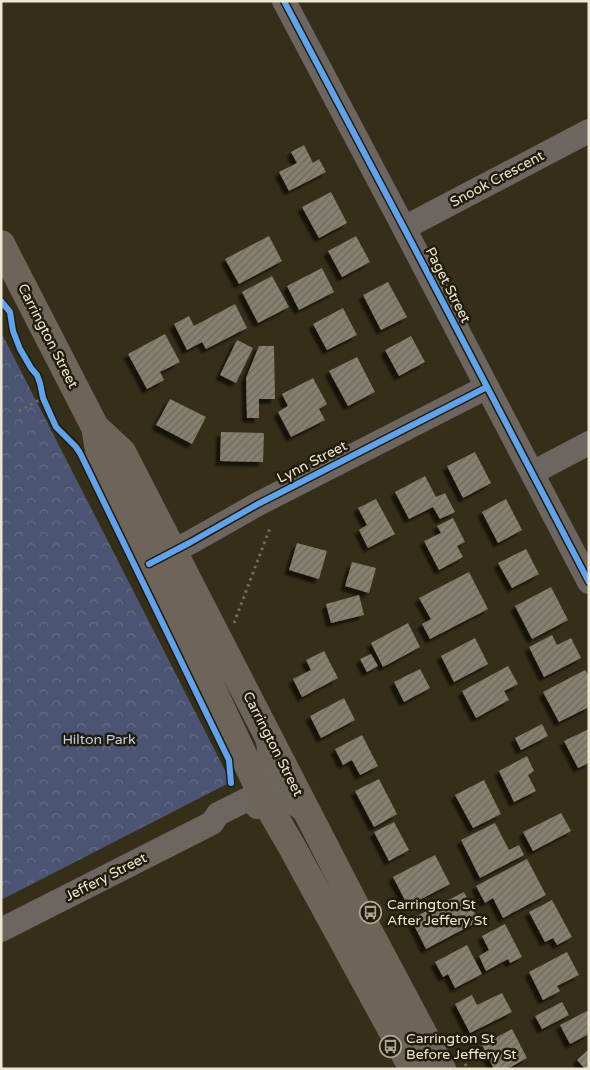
<svg xmlns="http://www.w3.org/2000/svg" width="590" height="1070" viewBox="0 0 590 1070" font-family="'Varela Round',sans-serif">
	<style>
		.forest { fill: url(#forest-crowns) }
		.building { fill: url(#building-hatch); filter: url(#shadow) }
		.lines { fill: none; stroke-linecap: round; stroke-linejoin: round }
		.path { stroke: #716c63; stroke-width: 3; stroke-dasharray: 2.5 4; stroke-linecap: butt }
		.minor { stroke: #6d6660; stroke-width: 24 }
		.major { stroke: #6e655a; stroke-width: 28 }
		.cycleway-casing { stroke: #221c0d; stroke-width: 9 }
		.cycleway { stroke: #60a3ed; stroke-width: 6 }
		.labels { text-anchor: middle; dominant-baseline: central; stroke-width: 5; stroke-linejoin: round; paint-order: stroke }
		.street-label { font-size: 14px; fill: #ede6d1; stroke: #221c0d }
		.park-label { font-size: 14px; fill: #c2cef1; stroke: #221c0d }
		.poi-label { font-size: 14px; fill: #ede6d1; stroke: #221c0d; text-anchor: start }
	</style>
	<defs>
		<pattern id="forest-crowns" width="20" height="18" patternUnits="userSpaceOnUse" patternTransform="scale(1.25)"><rect width="20" height="18" fill="#4b5472"/><path d="M2 6a3 3 0 1 1 6 0M12 15a3 3 0 1 1 6 0" fill="none" stroke="#656d85"/></pattern>
		<pattern id="building-hatch" width="6" height="6" patternUnits="userSpaceOnUse" patternTransform="scale(1.25)"><rect width="6" height="6" fill="#86806f"/><path d="M-1 1l2-2M0 6l6-6M5 7l2-2" fill="none" stroke="#6d685c"/></pattern>
		<filter id="shadow"><feDropShadow dx="-4.5" dy="4.5" stdDeviation="1" flood-color="#0009"/></filter>
	</defs>
	<rect width="100%" height="100%" fill="#352e19"/>
	<path class="forest" d="M1,332L231,782L1,900Z"/>
	<path class="building" d="M304,145L313,163L319,159L326,172L289,191L279,172L297,163L291,152Z
		M331,192L347,223L319,238L302,207Z
		M269,236L282,261L239,284L225,259Z
		M356,236L370,262L342,277L328,251Z
		M322,268L334,292L299,310L287,286Z
		M272,276L289,307L258,323L242,292Z
		M388,282L407,317L381,330L363,295Z
		M235,304L247,328L206,349L202,342L187,350L174,324L189,316L194,326Z
		M343,308L357,335L327,350L313,324Z
		M165,334L180,362L160,372L164,380L147,389L128,354Z
		M411,336L425,362L399,376L385,350Z
		M237,340L253,348L236,383L220,375Z
		M259,346H274L275,399H259V418H247L246,378Z
		M357,357L375,392L348,406L329,371Z
		M313,378L327,404L319,409L325,420L291,437L278,412L288,406L282,394Z
		M170,399L206,417L192,444L156,425Z
		M221,432L264,433L263,462L220,461Z
		M475,452L491,483L463,498L447,466Z
		M425,476L436,497L445,493L455,512L440,519L433,507L409,519L395,492Z
		M376,499L395,534L368,548L359,530L367,525L358,508Z
		M506,499L522,530L498,543L482,512Z
		M453,518L465,542L457,546L463,557L439,570L424,541L441,533L437,526Z
		M297,543L327,551L319,579L289,570Z
		M526,549L539,574L512,588L498,563Z
		M352,562L376,568L369,593L345,586Z
		M469,572L488,609L430,639L422,624L431,619L419,598Z
		M551,587L568,620L532,639L515,606Z
		M359,595L364,615L331,623L326,604Z
		M408,623L420,647L383,667L371,643Z
		M552,635L557,645L571,638L581,658L544,677L529,647Z
		M475,638L488,664L454,682L441,656Z
		M324,651L338,678L302,697L293,679L311,670L306,660Z
		M371,654L378,666L367,672L360,659Z
		M508,666L518,684L504,691L509,700L476,718L462,691Z
		M420,669L430,688L404,702L394,682Z
		M585,670L589,676V707L559,722L543,692Z
		M344,698L355,720L321,738L310,716Z
		M542,724L548,736L521,750L515,738Z
		M589,729V763L578,768L564,741Z
		M362,735L378,766L360,775L352,760L343,765L335,749Z
		M527,756L534,771L528,775L536,791L514,802L499,771Z
		M379,779L397,814L374,827L355,791Z
		M484,780L501,814L473,828L455,795Z
		M561,813L571,831L533,851L523,832Z
		M394,822L409,850L389,861L374,832Z
		M495,823L509,850L519,845L524,855L480,878L461,840Z
		M435,855L450,884L408,906L393,877Z
		M527,859L546,895L503,918L493,898L485,903L476,886Z
		M464,892L479,921L426,949L411,919Z
		M552,900L572,937L557,945L553,938L545,942L529,912Z
		M505,924L522,957L510,963L508,959L486,971L479,956L489,950L482,936Z
		M467,945L482,974L455,988L448,974L443,977L435,962Z
		M567,952L579,975L557,986L560,991L543,1000L529,972Z
		M502,993L512,1012L470,1033L455,1004L472,995L477,1005Z
		M562,1002L569,1015L542,1029L535,1016Z
		M589,1010V1034L570,1044L560,1025Z
		M512,1029L527,1058L507,1069H494L482,1045Z
		M589,1049V1069H585L577,1060Z"/>
	<g class="lines">
		<path class="path" d="M19,411L43,398
			M234,623L270,528
			M462,1058L468,1069"/>
		<path class="minor" d="M284,1L404,228L589,582
			M404,228L589,131
			M532,473L589,443
			M156,560L191,542L258,504L487,387
			M257,807L259,806L269,786L271,773L268,739
			M1,930L212,823L218,814L252,797L275,796L285,798L298,806L308,814"/>
		<path class="major" d="M1,244L95,427L101,462L109,482L189,640L263,797L292,847L413,1069
			M95,427L122,452L359,913L442,1069"/>
		<defs>
			<path id="cycleway" d="M284,1L404,228L589,582
				M1,301L10,312L13,331L20,349L31,368L37,375L40,383L43,398L56,427L76,447L80,453L229,760L231,783
				M149,564L191,542L258,504L487,387"/>
		</defs>
		<use href="#cycleway" class="cycleway-casing"/>
		<use href="#cycleway" class="cycleway"/>
	</g>
	<defs>
		<symbol id="bus-ring" viewBox="-11 -11 22 22"><circle r="9.5" fill="#221c0d" stroke="#ada691" stroke-width="1.5"/><path d="M-5-6H5V4H4V6H2V4H-2V6H-4V4H-5ZM-3.5-4V0h7V-4ZM-3.5 1.2v1.5H-2V1.2ZM2 1.2v1.5H3.5V1.2Z" fill="#ada691"/></symbol>
	</defs>
	<g fill-rule="evenodd">
		<use href="#bus-ring" x="358" y="900" width="25" height="25"/>
		<use href="#bus-ring" x="378" y="1034" width="25" height="25"/>
	</g>
	<g class="labels">
		<g class="street-label">
			<text transform="translate(497 179) rotate(-28)">Snook Crescent</text>
			<text transform="translate(448 285) rotate(63)">Paget Street</text>
			<text transform="translate(48 336) rotate(63)">Carrington Street</text>
			<text transform="translate(312 462) rotate(-27)">Lynn Street</text>
			<text transform="translate(273 744) rotate(63)">Carrington Street</text>
			<text transform="translate(106 877) rotate(-27)">Jeffery Street</text>
		</g>
		<g class="park-label">
			<text x="99" y="739">Hilton Park</text>
		</g>
		<g class="poi-label">
			<text x="387" y="904">Carrington St<tspan x="387" dy="16">After Jeffery St</tspan></text>
			<text x="406" y="1038">Carrington St<tspan x="406" dy="16">Before Jeffery St</tspan></text>
		</g>
	</g>
	<rect width="590" height="1070" fill="none" stroke="#ede6d1" stroke-width="5"/>
</svg>
